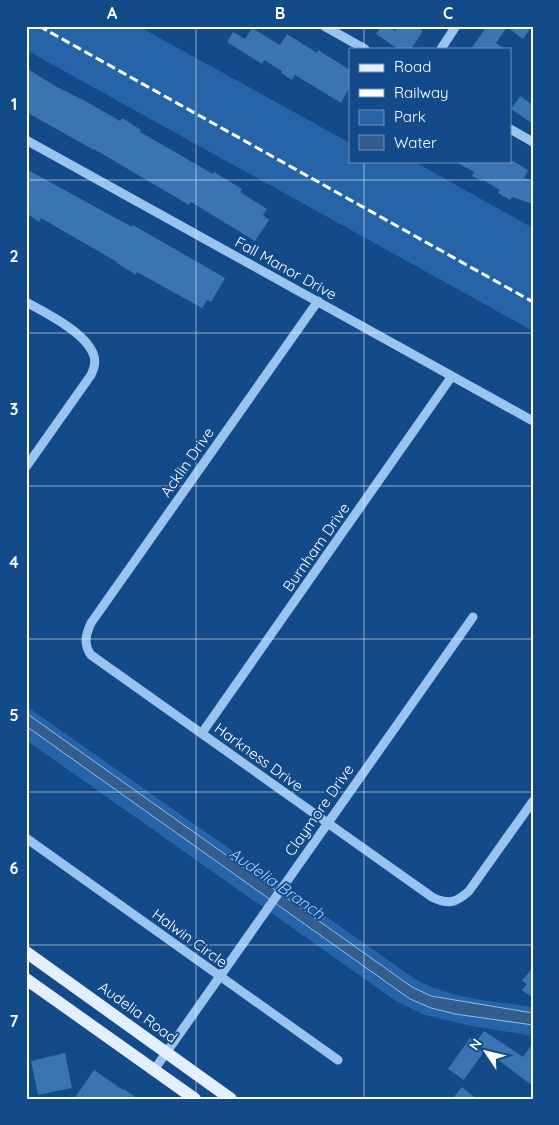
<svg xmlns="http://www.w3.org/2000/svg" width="559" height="1125" viewBox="0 0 559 1125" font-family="Quicksand,sans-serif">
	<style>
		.green { fill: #2564a9 }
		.water { fill: #345d8c; stroke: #8bbef4 }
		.building { fill: #3b74b3 }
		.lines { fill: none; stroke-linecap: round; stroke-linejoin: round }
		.minor { stroke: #9ac3f0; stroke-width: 9 }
		.major { stroke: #e3eeff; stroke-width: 12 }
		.rail { stroke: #fff; stroke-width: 3; stroke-dasharray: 9 4; stroke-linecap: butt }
		.grid { fill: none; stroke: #fff; stroke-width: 1; stroke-opacity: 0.55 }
		.labels { text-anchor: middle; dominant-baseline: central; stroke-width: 4; stroke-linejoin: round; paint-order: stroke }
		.street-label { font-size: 15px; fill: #fff; stroke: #134a8a }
		.water-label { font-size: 16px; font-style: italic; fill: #a5cdf8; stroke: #134a8a }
		.neatline { fill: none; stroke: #fff; stroke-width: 2 }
		.grid-label { font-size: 16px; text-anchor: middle; font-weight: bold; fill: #fff }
	</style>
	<rect width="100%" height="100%" fill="#134a8a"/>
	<path class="green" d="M26,26H138L350,143V161H413L533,228V331L26,50Z
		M26,706L415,979C451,999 493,1001 533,1007V1036L467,1025L425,1015L396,1001L26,740Z"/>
	<path class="water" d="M26,713L412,987L431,996L533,1013V1025L455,1014L431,1008L410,999L26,726Z"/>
	<path class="building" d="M382,26H388L395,31L398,26H416L423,31L411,49H398L376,34Z
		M487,26H532L523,39L507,27L496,43L505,49H471Z
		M252,28L280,45L287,34L317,53L318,50L350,70V87L341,103L295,75L292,80L281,73L282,71L264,60L262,64L227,42L233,32L245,39Z
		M26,68L55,86L85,101L120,121L122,118L141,130L140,132L213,174L214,172L242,189L240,192L267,209L263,215L269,220L255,241L191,202L189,205L94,149V150L26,112Z
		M520,96L533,105V124L511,109Z
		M454,161H513L528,170L524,178L533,181V204L512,197L510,200L498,193L500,190L483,180L482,181L472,176L474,172Z
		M26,169L132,227L133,225L225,278L211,302L207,300L202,308L137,272L136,275L117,263V262L41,218L39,222L26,213Z
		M533,967V998L522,990L527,984L522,981Z
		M484,1031L523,1057L533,1043V1086L497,1059L495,1062L483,1053L464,1080L448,1069L470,1038L476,1042Z
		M65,1053L72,1088L38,1095L31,1061Z
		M94,1070L123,1090L124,1089L138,1099H74Z
		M462,1087L477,1099H452Z"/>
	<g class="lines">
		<path class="minor" d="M324,26L365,49
			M441,49L456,26
			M510,129L533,142
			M26,140L533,421
			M318,301L91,623C86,634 83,644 91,655L432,897C448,905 456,903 469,891L533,801
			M26,302C46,313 87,333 94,356C96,363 94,369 91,375L26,467
			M202,733L452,376
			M26,838L338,1060
			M154,1070L473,617"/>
		<path class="major" d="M26,952L231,1099
			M26,979L195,1099"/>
		<path class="rail" d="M39,26L533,302"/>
	</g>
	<path class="grid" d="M196,26V1099M364,26V49M364,161V1099M26,180H533M26,333H533M26,486H533M26,639H533M26,792H533M26,945H533"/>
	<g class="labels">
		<g class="street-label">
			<text transform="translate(286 268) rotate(29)">Fall Manor Drive</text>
			<text transform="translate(187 462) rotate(-55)">Acklin Drive</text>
			<text transform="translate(316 547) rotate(-55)">Burnham Drive</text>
			<text transform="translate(259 757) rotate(36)">Harkness Drive</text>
			<text transform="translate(319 810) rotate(-55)">Claymore Drive</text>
			<text transform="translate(190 938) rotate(36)">Halwin Circle</text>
			<text transform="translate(138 1012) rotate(36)">Audelia Road</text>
		</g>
		<g class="water-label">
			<text transform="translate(277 883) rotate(35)">Audelia Branch</text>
		</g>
	</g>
	<rect width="559" height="1125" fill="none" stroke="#134a8a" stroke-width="55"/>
	<rect x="349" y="48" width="162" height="115" fill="#134a8a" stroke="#7192b9"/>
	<rect x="359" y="64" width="25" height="8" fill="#e3eeff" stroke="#7192b9"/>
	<text x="394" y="72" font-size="15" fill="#ffffff">Road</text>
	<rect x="359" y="89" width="25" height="8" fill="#ffffff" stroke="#7192b9"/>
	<text x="394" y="98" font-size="15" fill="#ffffff">Railway</text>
	<rect x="359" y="110" width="25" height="15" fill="#2564a9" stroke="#7192b9"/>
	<text x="394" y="122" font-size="15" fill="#ffffff">Park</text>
	<rect x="359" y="135" width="25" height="15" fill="#345d8c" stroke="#7192b9"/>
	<text x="394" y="148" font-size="15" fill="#ffffff">Water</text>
	<g transform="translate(486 1052) rotate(305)" stroke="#134a8a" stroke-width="4" paint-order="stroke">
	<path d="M0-4L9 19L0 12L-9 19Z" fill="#ffffff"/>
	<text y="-8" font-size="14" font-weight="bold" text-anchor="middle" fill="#ffffff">N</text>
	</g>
	<rect x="28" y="28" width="504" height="1070" class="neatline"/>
	<g class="grid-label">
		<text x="112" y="19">A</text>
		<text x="280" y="19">B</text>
		<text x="448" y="19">C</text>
		<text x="14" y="110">1</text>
		<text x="14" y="262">2</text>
		<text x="14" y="415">3</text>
		<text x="14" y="568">4</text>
		<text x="14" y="721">5</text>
		<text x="14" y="874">6</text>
		<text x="14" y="1027">7</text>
	</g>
</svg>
